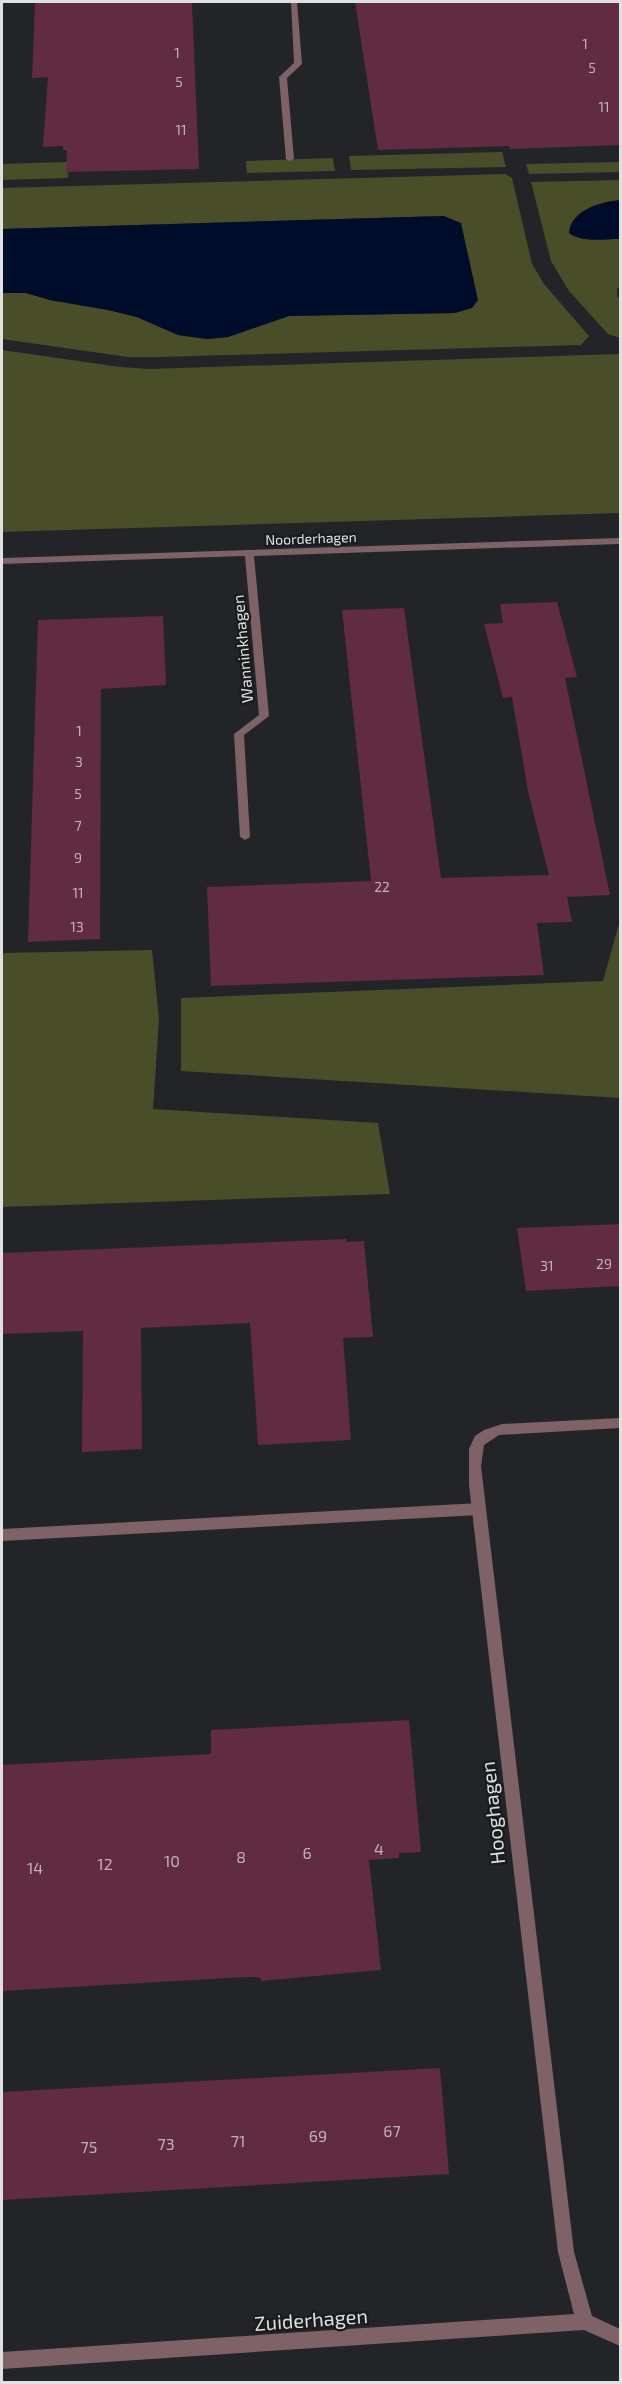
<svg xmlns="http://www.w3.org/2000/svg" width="622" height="2384" viewBox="0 0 622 2384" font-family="'Exo 2',sans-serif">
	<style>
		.green { fill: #494e29 }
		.water { fill: #000d2a }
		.building { fill: #612b41 }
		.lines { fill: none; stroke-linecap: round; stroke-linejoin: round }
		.service { fill: #7e6267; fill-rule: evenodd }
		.minor { fill: #7e6267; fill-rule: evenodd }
		.labels { text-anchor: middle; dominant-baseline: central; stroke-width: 4.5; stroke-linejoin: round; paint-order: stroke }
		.number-label { font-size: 14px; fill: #bfb3b9 }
		.far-street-label { font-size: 14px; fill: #dee0e1; stroke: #191b1d }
		.street-label { font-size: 16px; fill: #dee0e1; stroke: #191b1d }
		.near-number-label { font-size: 16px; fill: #bfb3b9 }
		.near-street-label { font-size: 20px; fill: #dee0e1; stroke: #191b1d }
	</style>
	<rect width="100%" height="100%" fill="#232427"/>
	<path class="green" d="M502,152L506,167L351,170L349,156Z
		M331,158L333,159L335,171L247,173L246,161Z
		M68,162V178L2,180V164Z
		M620,162V172L529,174L526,164Z
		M505,174L512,178L532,264L544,284L589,336L581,345L161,357H128L2,339V293H26L50,300L108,310L137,317L178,335L207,339L228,337L289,316L455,313L444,216L2,229V188Z
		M620,180V200L593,206L591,239H620V286L617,289V296L620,299V338L608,334L569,291L551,261L531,182Z
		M2,350L120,367L149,369L620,354V513L2,532Z
		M618,927H620V1098L181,1071V998L603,981Z
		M152,950L159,1019L153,1109L378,1123L390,1194L2,1207V953Z"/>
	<path class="water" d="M620,200V239C604,239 582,243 569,233C571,210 600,202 620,200Z
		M444,216L461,223L478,300L472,308L455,313L289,316L228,337L207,339L178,335L137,317L108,310L50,300L26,293H2V229Z"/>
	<path class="building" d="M35,2H192L199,169L66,172L67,150H63V146L43,147L48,77L32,78Z
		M355,2H621V145L510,149L509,146L378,150Z
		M557,602L577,677L565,678L610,895L567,897L572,922L537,923L544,975L211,986L207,887L371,881L342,610L404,608L441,878L549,875L528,791L512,697L503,698L484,624L503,623L500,604Z
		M163,616L166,685L101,689L100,939L28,942L38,620Z
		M621,1224V1286L526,1291L517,1228Z
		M346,1239V1242L364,1241L373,1337L343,1338L351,1440L258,1445L250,1323L141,1328L142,1449L82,1452L83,1331L2,1334V1253Z
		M409,1720L421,1852L399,1853V1858L369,1860L381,1970L261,1981L260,1977H246L2,1991V1765L211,1754V1730Z
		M440,2068L449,2174L2,2200V2092Z"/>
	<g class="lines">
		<path class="service" d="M479,1503L484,1505L486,1509L484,1513L479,1515L2,1541V1529Z"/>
		<path class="minor" d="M291,2H297L302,64L287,78L294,159L290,161L286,159L279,77L294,63Z
			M620,538V544L254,556L269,716L244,735L250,837L245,840L240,837L234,734L259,715L245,556L2,564V558Z
			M620,1418V1428L499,1435L484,1445L481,1466L574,2252L592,2316L620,2329V2346L584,2330L2,2369V2352L574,2314L558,2252L469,1485V1449L475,1436L484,1430L502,1424Z"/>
	</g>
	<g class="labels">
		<g class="number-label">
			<text x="585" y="43">1</text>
			<text x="177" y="52">1</text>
			<text x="592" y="67">5</text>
			<text x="179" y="81">5</text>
			<text x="604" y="106">11</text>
			<text x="181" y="129">11</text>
			<text x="79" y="730">1</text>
			<text x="79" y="761">3</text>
			<text x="78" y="793">5</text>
			<text x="78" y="825">7</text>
			<text x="78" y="857">9</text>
			<text x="382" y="886">22</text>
			<text x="78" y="892">11</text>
			<text x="77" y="926">13</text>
			<text x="604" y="1263">29</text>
			<text x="547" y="1265">31</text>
		</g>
		<g class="far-street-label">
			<text transform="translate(311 538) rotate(-2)">Noorderhagen</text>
		</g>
		<g class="street-label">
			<text transform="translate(242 649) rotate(-95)">Wanninkhagen</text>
		</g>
		<g class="near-number-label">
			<text x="379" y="1848">4</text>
			<text x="307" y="1852">6</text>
			<text x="241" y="1856">8</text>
			<text x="172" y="1860">10</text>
			<text x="105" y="1863">12</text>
			<text x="35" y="1867">14</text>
			<text x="392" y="2130">67</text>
			<text x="318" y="2135">69</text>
			<text x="238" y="2140">71</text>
			<text x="166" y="2143">73</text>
			<text x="89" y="2146">75</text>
		</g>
		<g class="near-street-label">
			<text transform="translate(492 1813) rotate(-96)">Hooghagen</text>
			<text transform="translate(311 2319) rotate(-4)">Zuiderhagen</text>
		</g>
	</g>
	<rect width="622" height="2384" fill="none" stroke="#dee0e1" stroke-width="6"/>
</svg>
